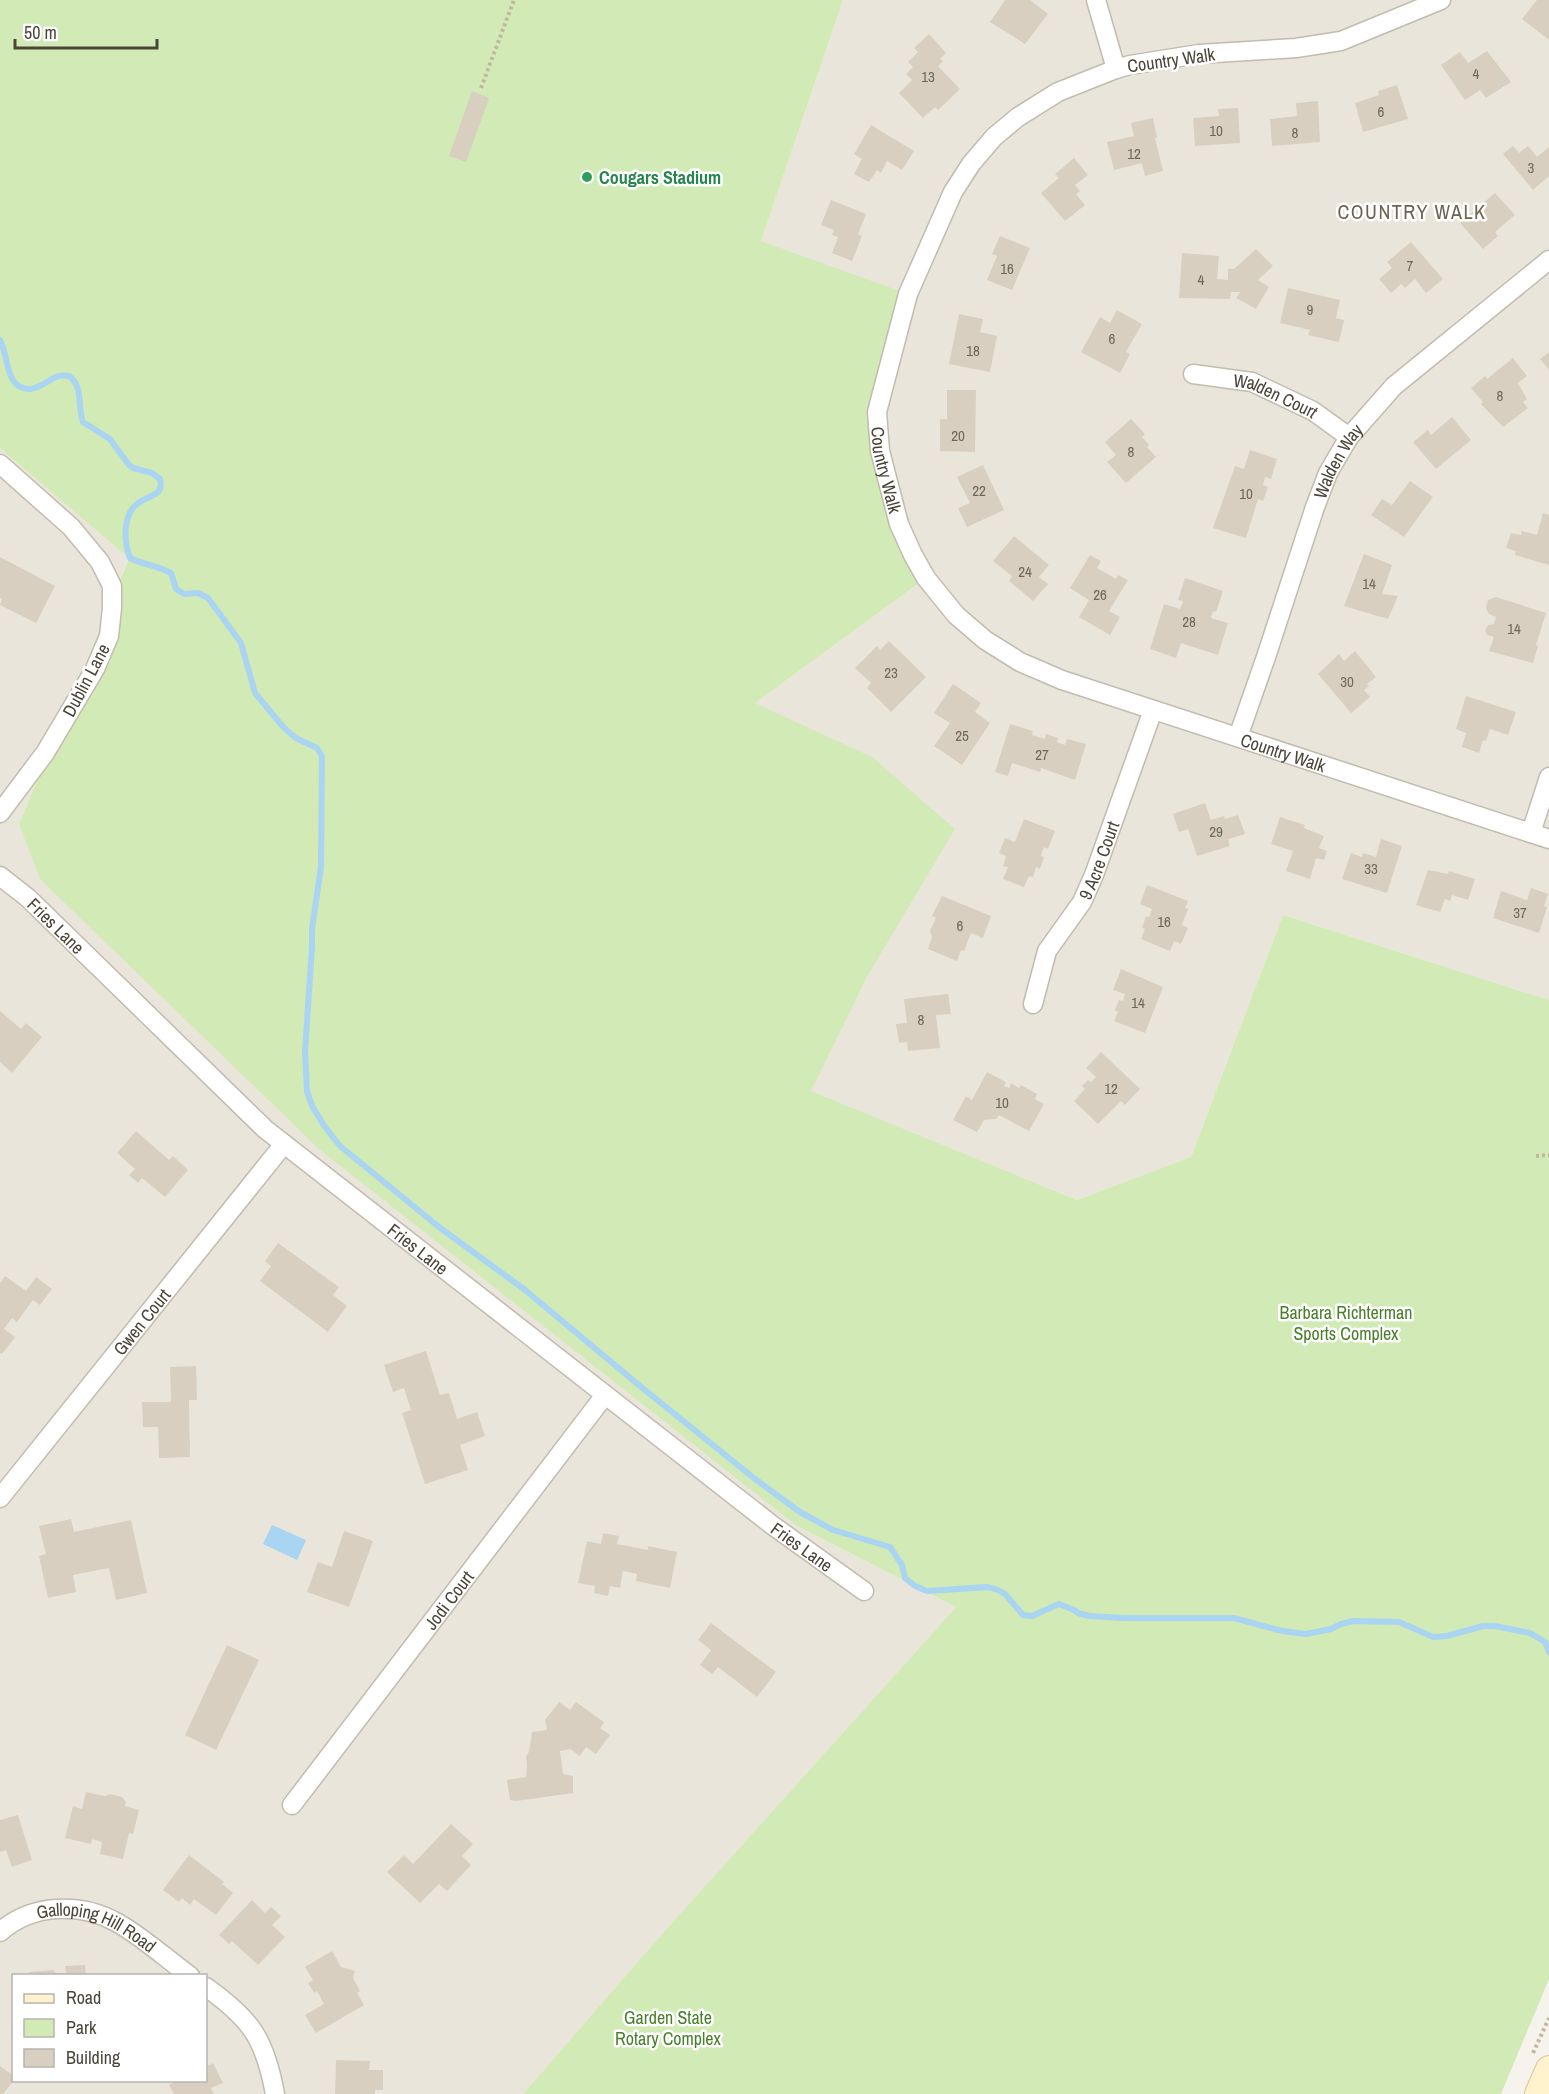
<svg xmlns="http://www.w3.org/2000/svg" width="1549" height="2094" viewBox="0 0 1549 2094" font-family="'Archivo Narrow',sans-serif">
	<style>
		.residential { fill: #eae5da; fill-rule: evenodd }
		.green { fill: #d2eab5 }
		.water { fill: #a9d4f2 }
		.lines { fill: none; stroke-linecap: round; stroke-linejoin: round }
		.stream { stroke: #a9d4f2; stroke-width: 6 }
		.building { fill: #d8cfc1 }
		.street-casing { stroke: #c2bbae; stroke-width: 21 }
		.secondary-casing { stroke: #d6c79b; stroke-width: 28 }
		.path { stroke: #c4b79f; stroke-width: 4; stroke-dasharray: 3 3; stroke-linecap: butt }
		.street { stroke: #fff; stroke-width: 18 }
		.secondary { stroke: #fff3cd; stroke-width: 26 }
		.leisure-dot { fill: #2e9e5b; stroke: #fff; stroke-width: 2 }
		.labels { text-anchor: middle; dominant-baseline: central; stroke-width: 5; stroke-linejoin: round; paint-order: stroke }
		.number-label { font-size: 15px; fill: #6e675b }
		.street-label { font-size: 18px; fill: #4b4439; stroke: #fff }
		.leisure-label { font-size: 18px; font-weight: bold; fill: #27864d; stroke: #fff; text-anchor: start }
		.park-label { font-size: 18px; fill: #4a7f2a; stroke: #fff }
		.neighbourhood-label { font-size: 20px; letter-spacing: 1.5px; fill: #6e6250; stroke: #fff }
	</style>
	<rect width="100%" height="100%" fill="#f6f3ec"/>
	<path class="residential" d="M843,0H1549V1000L1283,915L1191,1157L1077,1200L810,1091L868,975L755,703L926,578L913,555L877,412L908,295L761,241Z
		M0,448L129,557L19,824L797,1526L956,1607L654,1943L523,2094H0ZM14,1976H206V2080H14Z"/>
	<path class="green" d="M0,0H843L761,241L908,294L877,412L880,451L926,578L755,703L872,757L955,829L868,975L811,1091L1077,1200L1191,1157L1283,915L1549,1000V1979L1501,2094H523L654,1943L956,1607L797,1526L319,1149L40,879L19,824L129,558L0,448Z"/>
	<path class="water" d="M272,1525L306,1540L297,1560L263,1544Z"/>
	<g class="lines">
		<path class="stream" d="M0,340C9,356 5,389 29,389C45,389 52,372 69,376C84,387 77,406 83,422L110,439L129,465L133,468L152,473L160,479C161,483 162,488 158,492C152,497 143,499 137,504C122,516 124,542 130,558C143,565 158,565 171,573L176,589L184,594L198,593L208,598L241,643L255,693L284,728L296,738L317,748L322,756L321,867L312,929V947L305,1052L307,1091L312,1106L325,1127L340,1146L439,1227L525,1290L640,1386L755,1479L800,1512L833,1530L890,1547L902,1565L905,1578L915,1586L927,1591L988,1587L998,1590L1005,1594L1023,1615L1032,1616L1059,1604L1074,1610L1078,1613L1089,1616L1124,1618H1234L1282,1631L1306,1634L1331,1629L1341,1624L1353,1621L1399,1622L1433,1637L1447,1636L1483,1626H1495L1530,1633L1545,1642L1549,1652"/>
	</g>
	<path class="building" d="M1005,0H1030L1048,14L1025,44L990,22Z
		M1537,0H1549V40L1522,19Z
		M929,34L946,53L940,59L943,61L938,66L960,89L938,110L935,107L923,118L899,93L912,80L906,74L913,67L908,62L918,52L914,48Z
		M1487,51L1511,82L1486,98L1480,90L1465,100L1441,65L1460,52L1468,63Z
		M1397,85L1408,119L1363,132L1355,103L1379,95L1378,91Z
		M472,91L489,98L466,162L449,156Z
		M1318,101L1320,142L1272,146L1270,119L1297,116L1296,103Z
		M1238,108L1240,143L1195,146L1193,118L1219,116L1218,109Z
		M1153,118L1157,138H1155L1163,171L1145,176L1142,163L1114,170L1107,142L1134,136L1131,123Z
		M871,125L914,151L902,170L887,161L881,173L877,170L869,182L854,174L862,159L854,154Z
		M1513,146L1519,153L1528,146L1537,157L1549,147V176L1533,190L1503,154Z
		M1074,158L1088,175L1075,185L1080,191L1076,194L1085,205L1065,221L1041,193L1059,178L1055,174Z
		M1495,193L1515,215L1495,232L1498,236L1483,249L1460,223Z
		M831,200L866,214L858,234L862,236L852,261L832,253L838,237L832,235L834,230L821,225Z
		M1000,236L1030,248L1012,290L987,280L997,256L992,254Z
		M1411,242L1443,279L1426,293L1415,279L1405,288L1401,284L1391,293L1379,279L1392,268L1387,262Z
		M1256,249L1273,266L1258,280L1269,287L1256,309L1236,298L1240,292H1231L1230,299L1179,298L1182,253L1219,256L1217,279L1228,280V269H1234Z
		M1288,288L1340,300L1336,318L1344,320L1339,342L1308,335L1310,330L1280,323Z
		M1117,310L1142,324L1126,352L1130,354L1120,373L1081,352L1100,317L1110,323Z
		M959,314L983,319L980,332L997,336L990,372L949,364Z
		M1549,352V370L1540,359Z
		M1513,358L1527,376L1518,383L1527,399L1523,402L1528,408L1503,427L1481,404L1483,402L1471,388L1485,376L1487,379Z
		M947,390H976L975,452L940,451V419H947Z
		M1452,417L1471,440L1436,469L1413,442L1428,430L1431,435Z
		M1131,419L1145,434L1142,437L1149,445L1147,447L1156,457L1126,483L1107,462L1116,455L1105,442Z
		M1250,450L1277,459L1271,479L1265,477L1263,485L1268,487L1263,501L1258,499L1246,538L1213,528L1235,466L1244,469Z
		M983,465L1004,510L967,527L958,508L970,503L957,477Z
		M1410,481L1433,497L1404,537L1371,515L1382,499L1392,505Z
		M1543,513L1549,515V565L1515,555L1516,551L1506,548L1511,533L1521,535L1522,531L1537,535Z
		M1014,536L1049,565L1039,577L1048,584L1033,601L1009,581L1012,576L993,561Z
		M1364,554L1392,565L1382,594L1398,596L1388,619L1344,606Z
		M1090,555L1101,561L1097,568L1116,579L1118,575L1128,580L1109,611L1120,617L1110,635L1079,617L1089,600L1070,588Z
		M0,557L55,586L36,623L0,605L2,599L0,598Z
		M1185,578L1223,591L1216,612L1213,611L1211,618L1228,623L1218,655L1181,643L1176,658L1150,649L1164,604L1180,609L1183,601L1178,600Z
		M1496,597L1546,613L1536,645L1538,646L1533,663L1489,651L1494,637L1487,635L1485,631L1488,625L1494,624L1496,617L1489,614L1486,608L1488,600Z
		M889,641L926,677L891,712L867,688L871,683L855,668L877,646L880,650Z
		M1355,651L1376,677L1367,684L1369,686L1364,690L1370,697L1351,713L1318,674L1339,654L1344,661Z
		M953,684L981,703L975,712L990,723L962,765L934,746L950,723L934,713Z
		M1466,696L1516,712L1508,735L1490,729L1486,741L1483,740L1479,753L1462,747L1466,733L1456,729Z
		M1010,724L1033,731L1032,735L1045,739L1046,734L1058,738L1057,742L1065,745L1067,739L1086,744L1075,780L1041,768L1040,772L1012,763L1008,776L995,772Z
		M1205,803L1211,820L1224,816L1225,819L1238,815L1245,834L1228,839L1230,846L1197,856L1188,829L1179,832L1173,814Z
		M1280,817L1305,825L1304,828L1324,836L1319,848L1327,851L1324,860L1316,858L1310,879L1286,871L1293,851L1271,844Z
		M1024,819L1055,831L1048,849L1044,847L1041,856L1044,857L1040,869L1036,867L1033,877L1029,876L1024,887L1003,879L1008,867L1003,866L1006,856L999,853L1005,838L1015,842Z
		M1381,839L1402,846L1387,893L1342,879L1351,853L1362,857L1363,853L1376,857Z
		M1428,870L1448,874L1449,871L1475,879L1468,900L1452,895L1450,901L1445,899L1440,912L1416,905Z
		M1147,885L1188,901L1185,908L1188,909L1182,925L1188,928L1181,944L1174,941L1170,951L1141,939L1145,929L1142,928L1146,916L1149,917L1152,909L1140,904Z
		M1531,888L1548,894L1544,906L1547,907L1539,933L1493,918L1501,891L1527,900Z
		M942,896L991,916L983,938L971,933L964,951L961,950L957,961L928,949L932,937L930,931L936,918L932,916Z
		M1121,969L1163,987L1145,1033L1114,1021L1118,1012L1115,1010L1119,1000L1123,1001L1125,994L1113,990Z
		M948,994L951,1014L936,1015L940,1048L908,1051L907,1042L899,1043L896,1024L907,1023L904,999Z
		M0,1011L21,1029L26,1023L42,1037L12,1073L0,1062Z
		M1101,1052L1140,1089L1125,1105L1121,1101L1098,1124L1074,1101L1085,1089L1082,1086L1088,1080L1091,1082L1096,1077L1086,1068Z
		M987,1072L1006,1082L1004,1086L1009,1088L1011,1083L1019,1088L1021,1085L1037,1094L1035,1099L1044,1104L1029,1131L999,1115L996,1119L984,1120L977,1132L953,1120L966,1096L972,1100Z
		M136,1131L169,1160L173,1156L188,1170L165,1197L142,1178L138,1183L129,1175L135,1169L117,1153Z
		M278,1243L339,1287L333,1295L347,1306L328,1332L260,1281L271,1266L265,1261Z
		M5,1276L26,1291L36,1277L52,1289L40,1305L33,1300L17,1322L12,1318L4,1329L15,1337L2,1354L0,1353V1283Z
		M426,1351L440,1395L449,1393L457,1419L477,1412L485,1436L460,1445L468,1470L425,1484L402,1413L411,1410L404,1388L393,1392L384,1365Z
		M196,1366L197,1400H189L190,1457L159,1458L158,1427H143L142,1402H171L170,1367Z
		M71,1519L74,1532L131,1520L147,1593L116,1600L109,1568L73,1575L76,1592L48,1598L39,1556L46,1554L39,1526Z
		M344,1531L373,1541L349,1607L307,1592L318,1562L332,1567Z
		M603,1533L619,1536L617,1544L648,1550V1546L677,1552L670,1588L636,1581L637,1574L623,1571L620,1588L610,1586L608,1596L594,1593L595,1586L578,1583L587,1541L601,1544Z
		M711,1623L776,1672L757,1697L718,1667L712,1674L700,1665L711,1650L698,1640Z
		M227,1645L259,1660L216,1750L185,1735Z
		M559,1702L570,1710L576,1702L604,1722L600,1728L610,1735L596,1754L586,1747L580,1756L570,1749L560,1751L563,1774L573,1776V1793L516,1801L510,1800L507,1780L526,1777L527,1766L526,1756L529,1752L532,1732L547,1730L545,1720Z
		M86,1792L105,1796L110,1794L122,1797L126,1802L125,1806L139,1810L133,1834L129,1833L123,1859L100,1854L102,1842L92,1839L91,1844L65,1838L73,1806L82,1809Z
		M18,1815L32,1860L12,1867L6,1850L0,1852V1820Z
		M451,1824L473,1844L462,1856L471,1865L447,1891L439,1884L420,1903L387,1872L404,1855L413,1864Z
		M189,1855L224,1882L222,1884L233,1893L216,1915L194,1899L190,1905L182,1898L179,1902L163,1890Z
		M252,1900L265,1913L271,1907L281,1916L272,1925L285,1937L258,1965L232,1941L229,1944L219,1935Z
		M332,1951L341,1967L355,1971L353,1978L360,1991L357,1993L364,2005L316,2033L305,2015L324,2004L317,1991L314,1993L308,1983L313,1980L305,1967Z
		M85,1965L86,1976H29V1972L54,1970L55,1973H66L65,1966Z
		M336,2060L370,2061L369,2070H383V2090H375V2094H335Z
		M213,2063L223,2083L211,2088L214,2094H174L169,2085L178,2080H206V2067Z
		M0,2066L14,2076V2080L3,2094H0Z"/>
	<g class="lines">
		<defs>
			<g id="street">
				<path d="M1096,0L1116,69"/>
				<path id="s1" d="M1441,0L1341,41L1296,48L1199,54L1130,65L1116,69L1058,92L1018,117L994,137L971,164L953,192L908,294L877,412L880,451L899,524L913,555L926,578L956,615L985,640L1020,662L1062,680L1549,839"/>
				<path id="s2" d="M1193,374L1252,382L1313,411L1349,437"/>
				<path d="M0,464L71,527L100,562L112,586V608L109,636L95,669L45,753L0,813"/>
				<path id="s3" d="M1238,737L1266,657L1315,507L1328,473L1349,437L1394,386L1549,260"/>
				<path d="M1531,833L1549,777"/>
				<path id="s4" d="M0,876L28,898L265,1129L772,1525L864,1591"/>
				<path id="s5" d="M1033,1004L1047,951L1082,902L1094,875L1153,710"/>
				<path id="s6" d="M0,1498L284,1144"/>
				<path id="s7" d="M292,1805L605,1395"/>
				<path id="s8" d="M0,1932C31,1904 80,1902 116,1922C140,1935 167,1959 190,1976"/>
				<path d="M206,1987C251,2019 265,2039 275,2094"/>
			</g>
			<path id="secondary" d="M1538,2094L1549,2069"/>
		</defs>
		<use href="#street" class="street-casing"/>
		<use href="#secondary" class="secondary-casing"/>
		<path class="path" d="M481,88L514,0
			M1536,1156L1549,1155
			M1533,2053L1549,2018"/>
		<use href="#street" class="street"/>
		<use href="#secondary" class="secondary"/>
	</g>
	<circle class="leisure-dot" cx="587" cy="177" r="6"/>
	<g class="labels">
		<g class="number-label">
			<text x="1476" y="73">4</text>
			<text x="928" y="76">13</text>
			<text x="1381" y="111">6</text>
			<text x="1216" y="130">10</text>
			<text x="1295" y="132">8</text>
			<text x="1134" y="153">12</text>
			<text x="1531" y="167">3</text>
			<text x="1410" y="265">7</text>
			<text x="1007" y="268">16</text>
			<text x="1201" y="279">4</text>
			<text x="1310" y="309">9</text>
			<text x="1112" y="338">6</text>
			<text x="973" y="350">18</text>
			<text x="1500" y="395">8</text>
			<text x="958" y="435">20</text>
			<text x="1131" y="451">8</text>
			<text x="979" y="490">22</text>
			<text x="1246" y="493">10</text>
			<text x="1025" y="571">24</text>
			<text x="1369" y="583">14</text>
			<text x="1100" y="594">26</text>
			<text x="1189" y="621">28</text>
			<text x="1514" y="628">14</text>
			<text x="891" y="672">23</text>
			<text x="1347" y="681">30</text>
			<text x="962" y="735">25</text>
			<text x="1042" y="754">27</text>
			<text x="1216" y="831">29</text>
			<text x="1371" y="868">33</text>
			<text x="1520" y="912">37</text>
			<text x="1164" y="921">16</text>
			<text x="960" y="925">6</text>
			<text x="1138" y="1002">14</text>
			<text x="921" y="1019">8</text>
			<text x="1111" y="1088">12</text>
			<text x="1002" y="1102">10</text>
		</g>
		<g class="street-label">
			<text transform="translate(1171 60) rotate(-8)">Country Walk</text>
			<text stroke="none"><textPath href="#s2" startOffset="86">Walden Court</textPath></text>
			<text stroke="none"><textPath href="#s3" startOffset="294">Walden Way</textPath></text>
			<text stroke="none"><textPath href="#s1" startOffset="837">Country Walk</textPath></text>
			<text transform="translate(86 680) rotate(-62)">Dublin Lane</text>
			<text stroke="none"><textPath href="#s1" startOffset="1359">Country Walk</textPath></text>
			<text stroke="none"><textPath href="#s5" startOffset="160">9 Acre Court</textPath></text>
			<text stroke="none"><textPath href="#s4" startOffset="75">Fries Lane</textPath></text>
			<text stroke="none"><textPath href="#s4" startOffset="561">Fries Lane</textPath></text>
			<text stroke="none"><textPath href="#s6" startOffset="226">Gwen Court</textPath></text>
			<text stroke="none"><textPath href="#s4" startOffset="1047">Fries Lane</textPath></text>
			<text stroke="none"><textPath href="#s7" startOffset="258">Jodi Court</textPath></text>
			<text stroke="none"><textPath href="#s8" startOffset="106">Galloping Hill Road</textPath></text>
		</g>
		<g class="leisure-label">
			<text x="599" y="177">Cougars Stadium</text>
		</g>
		<g class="park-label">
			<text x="1346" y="1312">Barbara Richterman<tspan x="1346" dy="21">Sports Complex</tspan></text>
			<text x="668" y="2017">Garden State<tspan x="668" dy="21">Rotary Complex</tspan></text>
		</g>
		<g class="neighbourhood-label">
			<text x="1412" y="211">COUNTRY WALK</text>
		</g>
	</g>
	<rect x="12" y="1974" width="195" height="108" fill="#ffffff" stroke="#b7b4b0" stroke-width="1.5"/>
	<rect x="24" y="1994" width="30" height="9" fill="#fff3cd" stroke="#b7b4b0" stroke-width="1.5"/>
	<text x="66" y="2004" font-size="18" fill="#4b4439">Road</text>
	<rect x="24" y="2019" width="30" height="18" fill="#d2eab5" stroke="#b7b4b0" stroke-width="1.5"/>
	<text x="66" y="2034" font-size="18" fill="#4b4439">Park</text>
	<rect x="24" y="2049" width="30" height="18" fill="#d8cfc1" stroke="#b7b4b0" stroke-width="1.5"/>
	<text x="66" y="2064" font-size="18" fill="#4b4439">Building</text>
	<path d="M15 39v9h142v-9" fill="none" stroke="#4b4439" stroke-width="3"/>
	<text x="24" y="39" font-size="18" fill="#4b4439" stroke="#ffffff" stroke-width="4.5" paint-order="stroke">50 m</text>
</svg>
